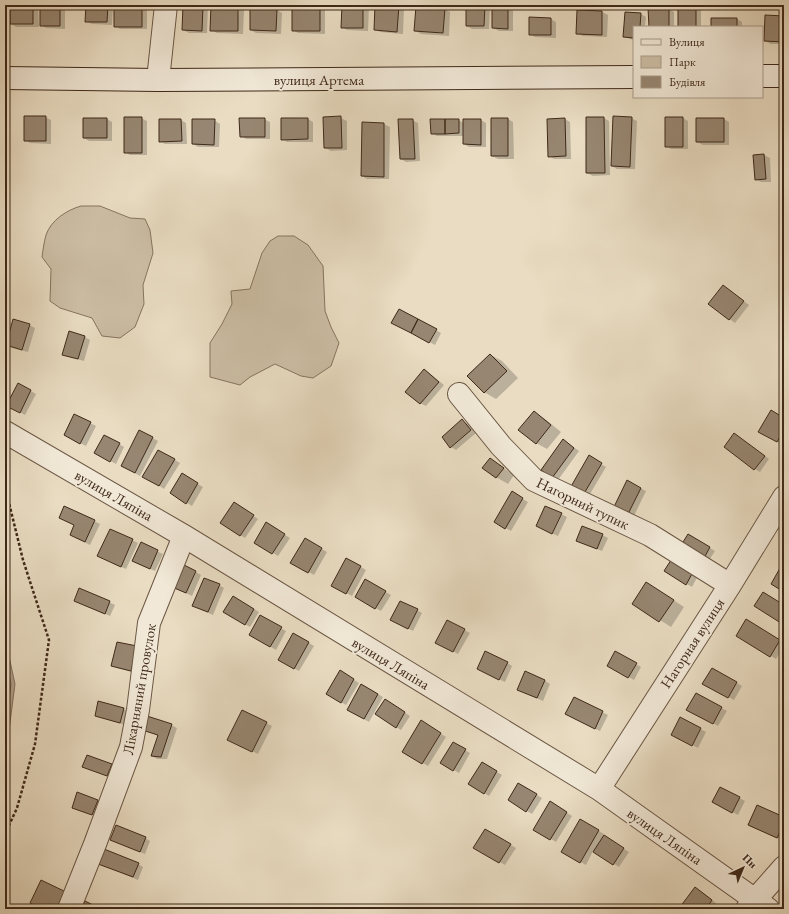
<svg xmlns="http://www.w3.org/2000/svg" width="789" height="914" viewBox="0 0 789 914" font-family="'EB Garamond',serif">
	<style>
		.green { fill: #ccbea5; stroke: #86745f }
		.water { fill: #af9f89; stroke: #82705c }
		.shadow { fill: #0003 }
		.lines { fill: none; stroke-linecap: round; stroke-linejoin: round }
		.shore { stroke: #776451; stroke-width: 1 }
		.building { fill: #978671; stroke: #3f2919 }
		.street-casing { stroke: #6a5643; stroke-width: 24 }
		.secondary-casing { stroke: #3f2919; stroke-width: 24 }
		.path { stroke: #3f2919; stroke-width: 2.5; stroke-dasharray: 3 2; stroke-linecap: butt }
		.street { stroke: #f1e8d7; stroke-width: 22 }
		.secondary { stroke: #f1e8d7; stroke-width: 22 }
		.labels { text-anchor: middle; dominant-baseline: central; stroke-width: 4; stroke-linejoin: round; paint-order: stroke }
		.street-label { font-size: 15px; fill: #3f2919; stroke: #f1e8d7 }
	</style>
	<rect width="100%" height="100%" fill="#e9dcc2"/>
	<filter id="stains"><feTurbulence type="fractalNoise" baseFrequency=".005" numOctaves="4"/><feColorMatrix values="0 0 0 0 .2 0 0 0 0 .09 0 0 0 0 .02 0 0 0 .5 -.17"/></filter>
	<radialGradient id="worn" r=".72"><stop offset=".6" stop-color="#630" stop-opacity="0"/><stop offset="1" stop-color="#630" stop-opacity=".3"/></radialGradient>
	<path class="green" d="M81,206H100L130,218L145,219L150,230L153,253L143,285L144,304L135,327L120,338L102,336L92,318L60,308L50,301L51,269L42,257C43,250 44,242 46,235C51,220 67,210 81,206Z
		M278,236H294L308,245L323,266L325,311L331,327L339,343L331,366L313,378L301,376L275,364L250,377L240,385L210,377V343L222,324L232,304L231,291L250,289L262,253L270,241Z"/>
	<path class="water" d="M5,646L8,652L15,684L7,746L5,752Z"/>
	<path class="shadow" d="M11,5H38L39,27H16L11,24Z
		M41,5H65V29L46,28L41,25Z
		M87,5H113L112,25L92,24L86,21Z
		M115,5L147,6V29H120L115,26Z
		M184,5H208L207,33H189L183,30Z
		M212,5H229V6L238,7L244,10L243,34L217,33L211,30Z
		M251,5H270L269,10H277L282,13L281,34L256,33L251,30Z
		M293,5H325V34L298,33L293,30Z
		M343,5H369L368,31L347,30L342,27Z
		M376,5H399L404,8L403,34L380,32L375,29Z
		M467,5H490L489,29H472L467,26Z
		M493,5H513V31H499L493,28Z
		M695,7L701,10V27H679Z
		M445,9L450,12L449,36L421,34L416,31Z
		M669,9L674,12V27H650Z
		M578,11L602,12L608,15L607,37L583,36L577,33Z
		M626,13L641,14L646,17L645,27H634V40L630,39L624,36Z
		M784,17V44H771L765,41Z
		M551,19L556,22V38L535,37L530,34Z
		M737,19L742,22V27H712Z
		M45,117L51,120V144L30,143L25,140Z
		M141,118L147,121V155H130L125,152Z
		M324,118H341L347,121V150L331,151L325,148Z
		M604,118L609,121L610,175L593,176L587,173Z
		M631,118L637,121L635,169H617L612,166Z
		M683,118L688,121V149H671L666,146Z
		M107,119L112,122V141H89L84,138Z
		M264,119L270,122V139H246L241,136Z
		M308,119L313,122V142H287L282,139Z
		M508,119L513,122L514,159H498L492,156Z
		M565,119L570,122L571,159H554L549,156Z
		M724,119L729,122V145H703L697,142Z
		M181,120L186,123L187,144H165L160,141Z
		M214,120L220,124L219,147H198L193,144Z
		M412,120L418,123L420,161L406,162L401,159Z
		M458,120L464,123L481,120L486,123V147H469L464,144V136H437L432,133Z
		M363,123L384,124L390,127L389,179H367L362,176Z
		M764,155L770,158L771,182H761L755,179L754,156Z
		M723,286L749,305L735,323L709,304Z
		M399,310L441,333L435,345L398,325Z
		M29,325L35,328L28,352L12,348L7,344Z
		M85,337L90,340L84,361L69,357L63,354Z
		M491,355L502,361L518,378L496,399L484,392Z
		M425,370L444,385L426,406L420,403Z
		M18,384L36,394L25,415L13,408Z
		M5,387L9,389L5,397Z
		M534,412L545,419L561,432L547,449L536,443Z
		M74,415L96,426L86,446L70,438Z
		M784,419V442L783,445L760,432Z
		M462,421L468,424L476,433L456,450L451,447Z
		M140,431L158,441L140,476L122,466Z
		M735,434L769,459L760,472L755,469Z
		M568,443L579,451L558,480L542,469Z
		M119,444L124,447L116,464L96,453Z
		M159,451L180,463L164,489L144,476Z
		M589,457L606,467L587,499L570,489Z
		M490,459L514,475L508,484L496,477Z
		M182,475L203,487L192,506L171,493Z
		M628,482L646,491L632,520L619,514Z
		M512,493L528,502L511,531L495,522Z
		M65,507L100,524L90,545L76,538V525Z
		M240,507L258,519L245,538L240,535Z
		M561,514L567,517L558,536L542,529Z
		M267,524L290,538L278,556L255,542Z
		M602,535L608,538L602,551L583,543Z
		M688,535L715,551L708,562Z
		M305,539L327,552L314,575L292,562Z
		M132,540L138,543L126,569L104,559Z
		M141,544L163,554L155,571L139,564Z
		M347,559L366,570L352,596L332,586Z
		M665,571L699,574L692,587Z
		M196,572L201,575L192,596L173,587Z
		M365,580L391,595L381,611L356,597Z
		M219,585L224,588L213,615L199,609Z
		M80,589L115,605L110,616L80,603Z
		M658,590L684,607L671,627L633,603Z
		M233,597L259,612L250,627L224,612Z
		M417,610L422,613L413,631L397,623Z
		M261,617L286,631L276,650L250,635Z
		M448,621L470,633L458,654L437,642Z
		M746,621L784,644V646L776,659L737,636Z
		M294,634L314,646L299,671L279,660Z
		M136,647V673L117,668L112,665Z
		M616,652L641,667L634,680L608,665Z
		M507,663L512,666L505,682L483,672Z
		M712,669L742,686L734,700L704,684Z
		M340,671L359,683L346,705L327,694Z
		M544,680L550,684L543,701L524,693Z
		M362,685L383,697L369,722L348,710Z
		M696,694L727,711L718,726L688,709Z
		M574,698L608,715L600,731L572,717Z
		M390,703L410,716L401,730L396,727Z
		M123,709L129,712L125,725L101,718L96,715Z
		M243,711L272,726L258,754L234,742Z
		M681,719L706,732L698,748L678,737Z
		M421,722L446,737L428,766L403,751Z
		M171,725L177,728L167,759H157L152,756L158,736L143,730Z
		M453,743L470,753L459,773L442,763Z
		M482,763L502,775L489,796L470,784Z
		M111,765L117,768L113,778L84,766Z
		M519,784L542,798L532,814L509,800Z
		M721,788L745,801L738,815L713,802Z
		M98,801L103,804L98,817L73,808Z
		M551,803L572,816L556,842L535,829Z
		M784,818V838L783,841L754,827Z
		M581,821L604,834L603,836L629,852L619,867L593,851L586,865L563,852Z
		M485,830L516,848L505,865L475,848Z
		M145,838L150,841L145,854L111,840Z
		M138,864L143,867L138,880L105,866Z
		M701,891L717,904L713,909H683Z"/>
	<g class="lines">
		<path class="shore" d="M5,658L11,684L5,731"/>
	</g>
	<path class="building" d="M10,5H33V24H10Z
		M40,5H60V26H40Z
		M86,5H108L107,22H85Z
		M114,5H142V27H114Z
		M183,5H203L202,31L182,30Z
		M211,5L238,6V31H210Z
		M250,5H264V9H277L276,31L250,30Z
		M292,5H320V31H292Z
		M342,5H363V28H341Z
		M375,5H399L397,32L374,30Z
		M466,5H485L484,26H466Z
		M492,5H508V29L492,28Z
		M416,6L445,8L443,33L414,31Z
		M678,6H696V27H678Z
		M648,8H669V27H649Z
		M577,10L602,11V35L576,34Z
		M625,12L641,13L640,27H634V38L623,37Z
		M765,15L784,16V42L764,41Z
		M529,17L551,18V35H529Z
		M711,18H737V27H711Z
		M24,116H46V141H24Z
		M341,116L342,148H324L323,117Z
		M613,116L632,117L630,167L611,166Z
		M124,117H142V153H124Z
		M586,117H604L605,173H586Z
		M665,117H683V147H665Z
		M83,118H107V138H83Z
		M239,118H265V137H240Z
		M281,118H308V139L281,140Z
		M491,118H508V156H491Z
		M565,118L566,156L548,157L547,119Z
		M696,118H724V142H696Z
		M159,119H181L182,141L159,142Z
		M192,119H215L214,145L192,144Z
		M398,119H413L415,159H400Z
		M430,119H445V134H431Z
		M445,119H459V133L445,134Z
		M463,119H481V145L463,144Z
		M362,122L384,123V177L361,176Z
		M764,154L766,179L755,180L753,155Z
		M723,285L744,301L729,320L708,304Z
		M399,309L418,319L411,333L391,323Z
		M13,319L30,324L22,350L6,345Z
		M418,319L437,329L429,343L411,333Z
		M69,331L85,336L78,359L62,355Z
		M490,354L507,371L484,393L467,376Z
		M424,369L439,382L420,404L405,392Z
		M18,383L31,390L20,413L6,406Z
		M771,410L784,418V430L777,442L758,432Z
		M534,411L551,425L536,444L518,430Z
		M74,414L91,422L80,444L64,435Z
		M462,419L471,430L450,448L442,437Z
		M139,430L153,437L135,473L121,466Z
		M734,433L765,456L754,470L724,447Z
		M104,435L120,443L110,462L94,453Z
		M563,439L574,448L552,478L541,470Z
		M158,450L175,459L159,486L142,477Z
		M589,455L602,463L582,497L569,490Z
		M490,458L504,468L496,478L482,468Z
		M182,473L198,483L186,504L170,493Z
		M627,480L641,488L626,518L612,511Z
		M512,491L523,498L505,529L494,522Z
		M234,502L254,515L240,536L220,523Z
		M64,506L95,520L85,542L70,535L74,525L59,518Z
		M545,506L562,513L552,534L536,526Z
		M266,522L285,534L272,554L254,543Z
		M582,526L603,534L597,549L576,541Z
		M110,529L133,539L121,567L97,556Z
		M688,534L710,547L703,560L680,547Z
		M305,538L322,548L308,573L290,563Z
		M141,542L158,550L150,569L132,561Z
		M673,557L694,570L686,585L664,571Z
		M346,558L361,566L346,594L331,586Z
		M784,561V592L771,584Z
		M182,564L196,571L186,593L172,587Z
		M204,578L220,584L208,612L192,606Z
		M365,579L386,591L375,609L355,597Z
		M646,582L674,600L659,622L632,604Z
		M79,588L110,601L105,614L74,601Z
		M763,592L784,605V625L754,606Z
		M233,596L254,609L245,625L223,612Z
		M400,601L418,609L408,629L390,620Z
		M260,615L282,627L270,647L249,635Z
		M746,619L780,640L770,657L736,636Z
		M447,620L465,629L453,652L435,643Z
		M293,633L309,642L294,669L278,660Z
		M117,642L137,646L131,671L111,666Z
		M485,651L508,662L499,680L477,669Z
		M615,651L637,663L628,678L607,666Z
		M712,668L737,682L728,698L702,684Z
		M340,670L354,679L341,703L326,694Z
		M525,671L545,680L537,698L517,690Z
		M361,684L378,694L364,719L347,710Z
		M696,693L722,707L713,724L686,710Z
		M574,697L603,711L595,729L565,714Z
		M385,699L405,712L396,728L375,714Z
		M98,701L124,708L120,723L95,716Z
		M242,710L267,722L252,752L227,740Z
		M147,716L172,724L161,757L151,756L158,735L142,730Z
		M680,717L701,728L692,746L671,735Z
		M421,720L441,733L422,764L402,752Z
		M453,742L466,749L453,771L440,763Z
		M87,755L112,764L107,776L82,767Z
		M482,762L497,771L484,794L468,784Z
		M518,783L537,794L526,812L508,800Z
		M720,787L740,797L732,813L712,802Z
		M77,792L98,800L92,815L72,808Z
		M550,801L567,812L550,840L533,830Z
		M757,805L784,817V824L777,838L748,825Z
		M580,819L599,830L580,863L561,852Z
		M116,825L146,837L140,852L110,840Z
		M485,829L511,844L499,863L473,848Z
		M604,835L624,848L613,865L593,852Z
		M104,849L139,863L133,877L98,864Z
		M41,880L66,892L57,909H41L30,903Z
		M695,887L712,900L706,909H682L680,907Z
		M85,901L97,907L96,909H81Z"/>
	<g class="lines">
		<defs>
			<path id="street" d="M158,80L166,5
				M459,394L501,446L534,480L650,535L730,585
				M5,432L184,536L599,789L768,909
				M599,789L730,585L784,497
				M69,909L95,844L131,747L138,710L149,623L184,536
				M747,909L784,867"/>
			<path id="secondary" d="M762,76H784
				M5,78L158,80L634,77"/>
		</defs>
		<use href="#street" class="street-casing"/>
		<use href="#secondary" class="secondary-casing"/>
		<path class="path" d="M5,495L9,503L23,560L49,640L35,744L17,808L5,834"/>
		<use href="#street" class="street"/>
		<use href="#secondary" class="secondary"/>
	</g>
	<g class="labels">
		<g class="street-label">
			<text x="319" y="79">вулиця Артема</text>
			<text transform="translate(114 495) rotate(30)">вулиця Ляпіна</text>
			<text transform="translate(583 503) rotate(26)">Нагорний тупик</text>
			<text transform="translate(692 643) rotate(-57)">Нагорная вулиця</text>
			<text transform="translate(391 663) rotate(31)">вулиця Ляпіна</text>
			<text transform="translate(139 689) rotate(-80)">Лікарняний провулок</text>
			<text transform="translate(665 836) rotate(35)">вулиця Ляпіна</text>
		</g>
	</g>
	<rect width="789" height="914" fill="none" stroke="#e9dcc2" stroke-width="20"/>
	<rect x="6" y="6" width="777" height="902" fill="none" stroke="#3f2919" stroke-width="2"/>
	<rect x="10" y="10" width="769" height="894" fill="none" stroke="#3f2919"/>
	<rect x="633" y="26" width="130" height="72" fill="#f1e8d7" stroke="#aa9c8b"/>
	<rect x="641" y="39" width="20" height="6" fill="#f1e8d7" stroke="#aa9c8b"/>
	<text x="669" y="46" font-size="12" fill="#3f2919">Вулиця</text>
	<rect x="641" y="56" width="20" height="12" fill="#ccbea5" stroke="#aa9c8b"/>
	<text x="669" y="66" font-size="12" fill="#3f2919">Парк</text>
	<rect x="641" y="76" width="20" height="12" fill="#978671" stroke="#aa9c8b"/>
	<text x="669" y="86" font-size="12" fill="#3f2919">Будівля</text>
	<g transform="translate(743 868) rotate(44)" stroke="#f1e8d7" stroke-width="3" paint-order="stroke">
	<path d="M0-3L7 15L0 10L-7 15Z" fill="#3f2919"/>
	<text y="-6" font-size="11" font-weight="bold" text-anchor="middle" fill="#3f2919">Пн</text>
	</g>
	<rect width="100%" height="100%" filter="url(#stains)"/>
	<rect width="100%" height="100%" fill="url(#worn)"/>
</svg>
